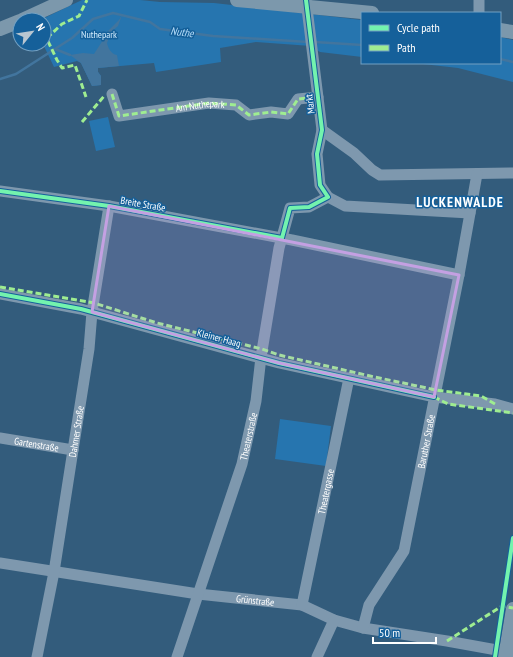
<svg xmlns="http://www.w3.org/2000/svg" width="513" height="657" viewBox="0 0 513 657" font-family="'PT Sans Narrow',sans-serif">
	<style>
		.green { fill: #2675af }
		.water { fill: #42759e }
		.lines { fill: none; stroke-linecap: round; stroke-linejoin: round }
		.stream { stroke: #42759e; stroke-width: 2.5 }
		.minor { stroke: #7e98ae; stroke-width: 11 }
		.major { stroke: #7c98ac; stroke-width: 14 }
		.quiet { stroke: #9fed91; stroke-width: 3; stroke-dasharray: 6 3; stroke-linecap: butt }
		.cycleway-casing { stroke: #15609a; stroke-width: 6 }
		.cycleway { stroke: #73f3ae; stroke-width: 4 }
		.marked { fill: #c4a0e2; fill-opacity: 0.2; stroke: #c4a0e2; stroke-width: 3; stroke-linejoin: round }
		.labels { text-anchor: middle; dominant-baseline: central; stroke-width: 3; stroke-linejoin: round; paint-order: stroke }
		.park-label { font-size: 10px; fill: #d1ebfd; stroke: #15609a }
		.street-label { font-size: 10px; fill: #fff; stroke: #15609a }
		.water-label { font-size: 11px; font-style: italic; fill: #b6ddf9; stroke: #15609a }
		.district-label { font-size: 14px; font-weight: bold; letter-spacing: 1px; fill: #fff; stroke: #15609a }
	</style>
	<rect width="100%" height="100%" fill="#335c7c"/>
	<path class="green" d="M82,0H140L160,2L214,3L362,20V57L320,52L311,46L256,42L220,48L221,62L156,72L154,63L98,68V72L101,76V85L92,86L81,63L77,61L54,67L43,44H44V20H40Z
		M500,37L513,40V82L458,68L414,63H500Z
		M108,117L115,147L96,151L89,121Z
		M280,419L331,426L326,466L275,459Z"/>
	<path class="water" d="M122,15L118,26L111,32L107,43C108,48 111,54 117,55L119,66L98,68V72L101,76V85L92,86L81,63L70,55L83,53L94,54L103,40L107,32L119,20Z"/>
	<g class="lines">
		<path class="stream" d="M315,42L362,45
			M55,49L70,55
			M500,59L513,62
			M0,79L16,74L72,38L93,19L113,13L150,22L160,29L213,36L308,42"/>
		<g class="minor">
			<path d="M306,0L322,130L317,154L320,185L328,197L345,206L470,213"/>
			<path d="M479,13V0"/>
			<path d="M112,94L119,116L209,103L236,105L249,115L271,112L288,114L298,99L318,97"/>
			<path d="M322,130L354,153L372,170L380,175L513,173"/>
			<path d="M0,191L109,206L292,240L459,275"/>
			<path d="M0,294L81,309L279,363L434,397L495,404L513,409"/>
			<path id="s1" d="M0,438L73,450"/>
			<path id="s2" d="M0,563L198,594L302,605L334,620L363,628L447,641L513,653"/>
			<path id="s3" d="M302,605L349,378"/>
			<path id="s4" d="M363,628L369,605L404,551L459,275L477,174"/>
			<path id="s5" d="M37,657L54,572L73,450L89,349L92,312L109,206"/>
			<path id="s6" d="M177,657L242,464L256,401L261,357L279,248L290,208L309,207L328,197"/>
			<path d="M317,657L334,620"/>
		</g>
		<path class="major" d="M237,0L372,13
			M22,20L66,0
			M0,29L20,21
			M500,30L513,32
			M505,657L513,609"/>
		<g class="quiet">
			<path d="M35,14L38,20"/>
			<path d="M44,33L57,60L62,68L75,65L86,97"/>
			<path d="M47,38L62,24L79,16L87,0"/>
			<path id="s7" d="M112,94L119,116L209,103L236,105L249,115L271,112L288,114L298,99L318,97"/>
			<path d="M82,122L105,95"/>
			<path d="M0,287L94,303L157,323L262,349L279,355L370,376L436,390L481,396L495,404"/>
			<path d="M434,397L448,404L513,413"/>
			<path d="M447,641L502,606L513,608"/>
		</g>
		<defs>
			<path id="cycleway" d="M0,191L109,206L282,238L290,208L309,207L328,197L320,185L317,154L322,130L306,0
				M0,294L81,309L279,363L434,397
				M495,657L513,538"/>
		</defs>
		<use href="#cycleway" class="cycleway-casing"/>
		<use href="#cycleway" class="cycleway"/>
	</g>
	<path class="marked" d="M109,206L459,275L434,397L279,363L92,312Z"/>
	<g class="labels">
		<g class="park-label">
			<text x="99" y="34">Nuthepark</text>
		</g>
		<g class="street-label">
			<text transform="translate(310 104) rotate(-97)">Markt</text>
			<text stroke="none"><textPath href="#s7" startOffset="105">Am Nuthepark</textPath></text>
			<text transform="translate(143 204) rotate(10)">Breite Straße</text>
			<text transform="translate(219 338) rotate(15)">Kleiner Haag</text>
			<text stroke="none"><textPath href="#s5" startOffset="229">Dahmer Straße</textPath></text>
			<text stroke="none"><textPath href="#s6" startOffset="232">Theaterstraße</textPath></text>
			<text stroke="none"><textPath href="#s4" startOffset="200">Baruther Straße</textPath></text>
			<text stroke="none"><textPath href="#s1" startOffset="37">Gartenstraße</textPath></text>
			<text stroke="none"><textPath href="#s3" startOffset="116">Theatergasse</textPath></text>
			<text stroke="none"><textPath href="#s2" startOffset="258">Grünstraße</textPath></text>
		</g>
		<g class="water-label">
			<text transform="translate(182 32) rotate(7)">Nuthe</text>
		</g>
		<g class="district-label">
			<text x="460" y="202">LUCKENWALDE</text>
		</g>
	</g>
	<rect x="361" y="12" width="140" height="52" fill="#15609a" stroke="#73a0c2"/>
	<rect x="369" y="25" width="20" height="6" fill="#73f3ae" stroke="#73a0c2"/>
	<text x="397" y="32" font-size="12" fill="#ffffff">Cycle path</text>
	<rect x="369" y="45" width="20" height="6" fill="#9fed91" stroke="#73a0c2"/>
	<text x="397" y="52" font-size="12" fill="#ffffff">Path</text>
	<g transform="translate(32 32) rotate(60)"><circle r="19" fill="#15609a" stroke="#73a0c2"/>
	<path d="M0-3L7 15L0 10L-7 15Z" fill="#b8c6d1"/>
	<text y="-6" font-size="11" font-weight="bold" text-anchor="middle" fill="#ffffff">N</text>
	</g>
	<path d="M373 637v6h63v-6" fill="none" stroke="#ffffff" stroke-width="2"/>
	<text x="379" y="637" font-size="12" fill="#ffffff" stroke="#15609a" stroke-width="3" paint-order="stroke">50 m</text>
</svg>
